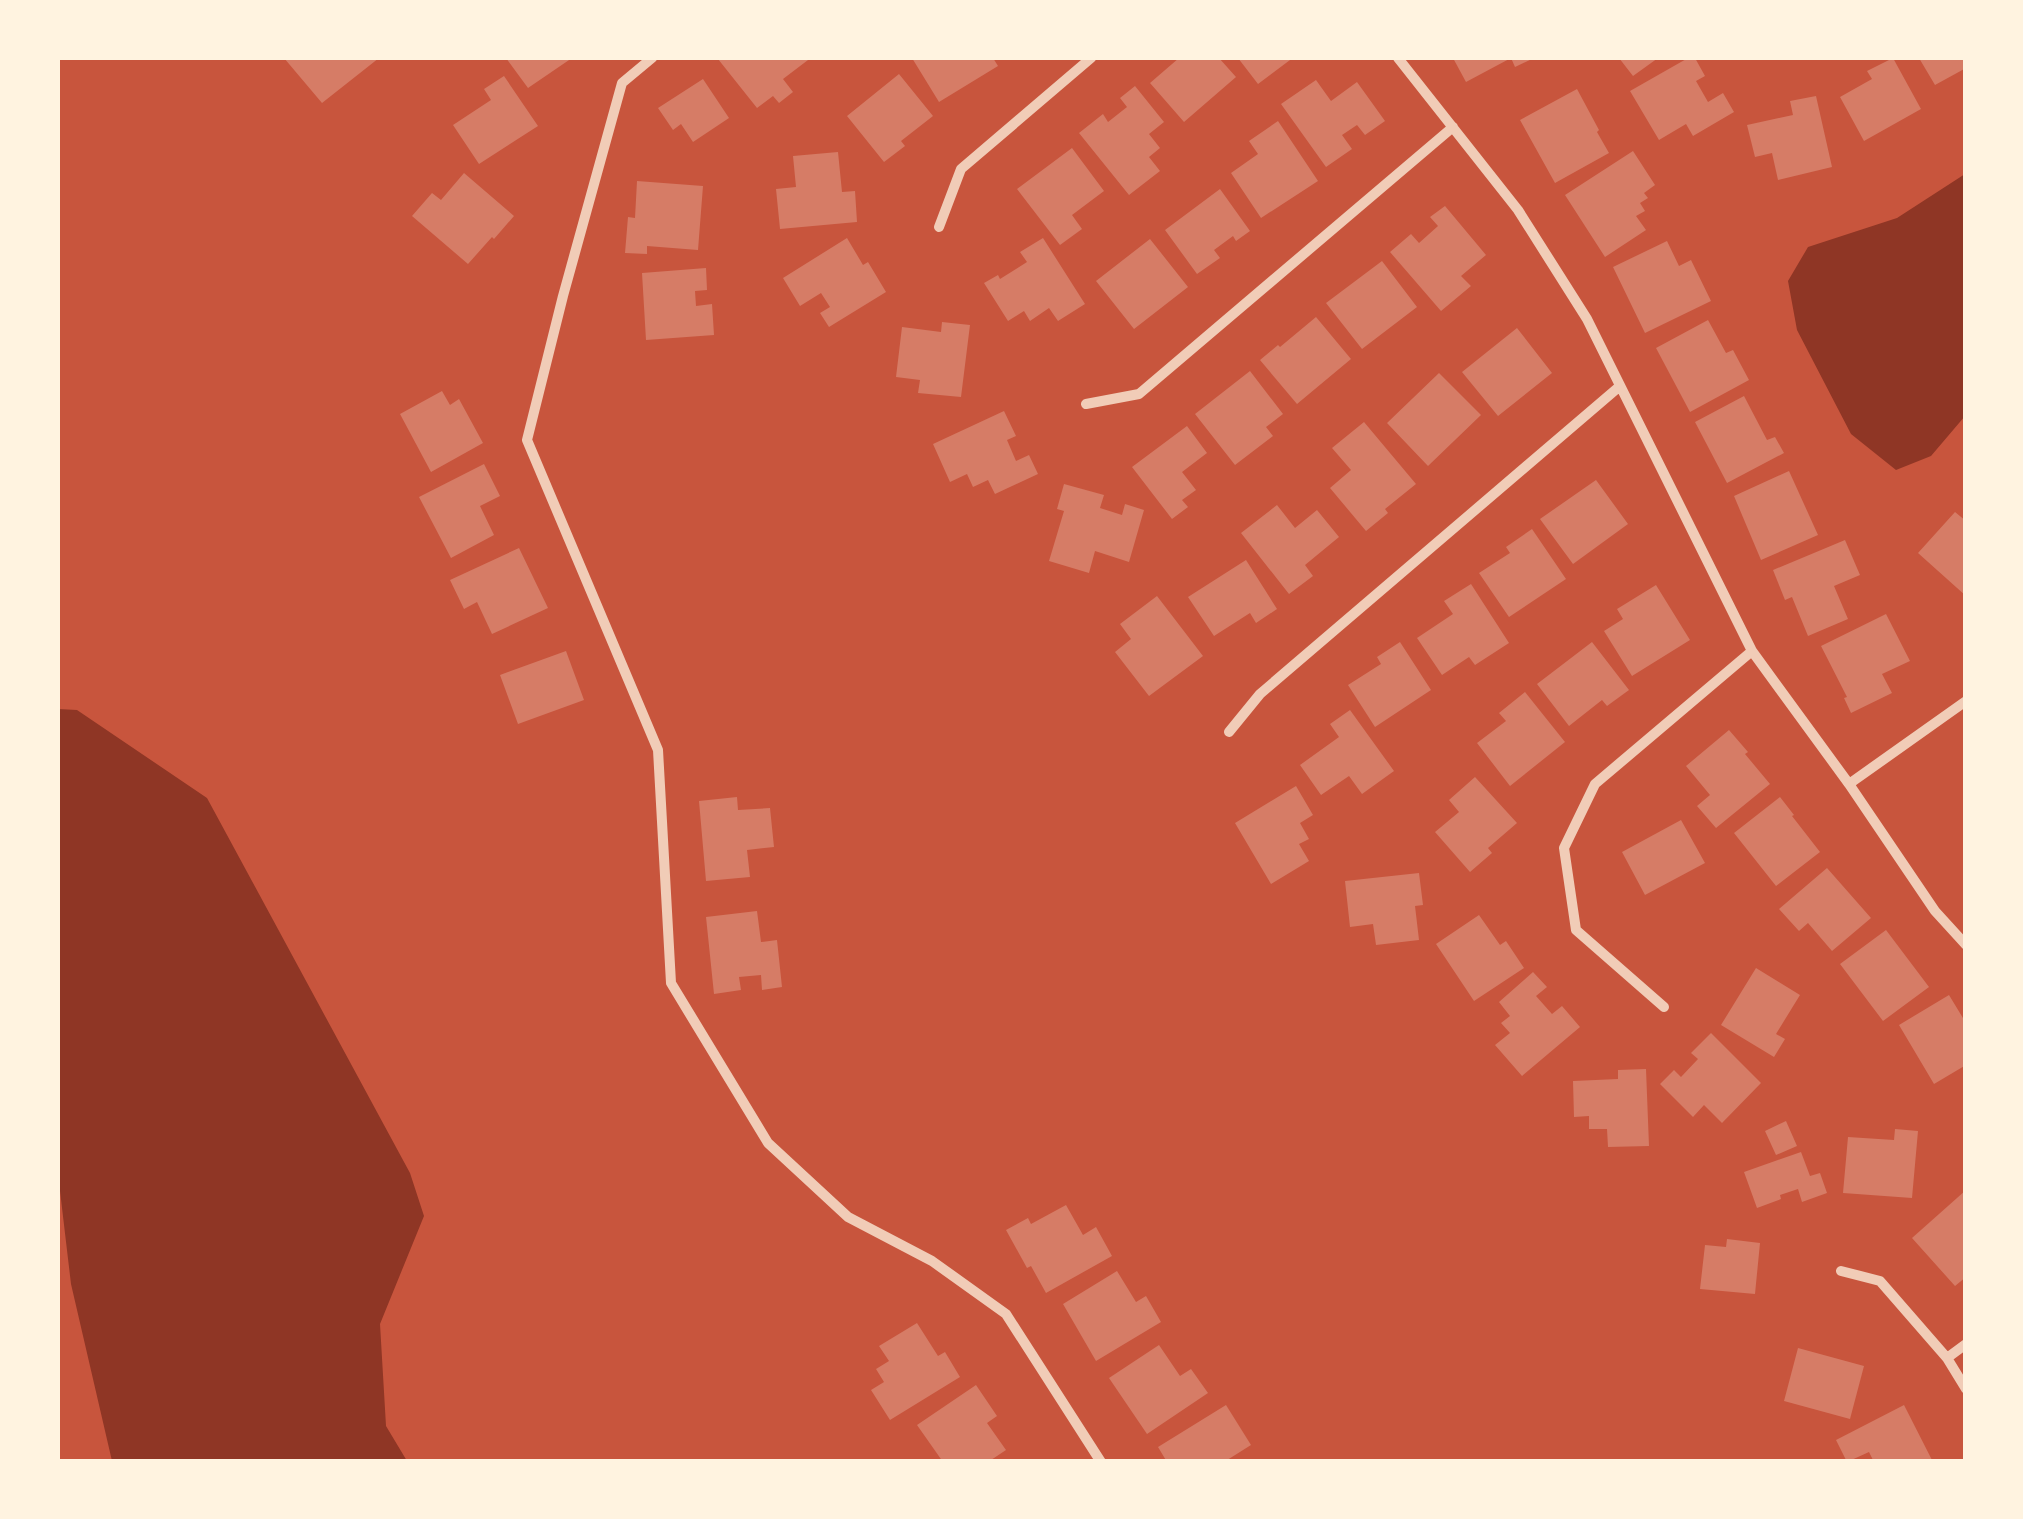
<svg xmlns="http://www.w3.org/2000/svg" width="2023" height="1519" viewBox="0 0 2023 1519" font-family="'Alegreya Sans',sans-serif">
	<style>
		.water { fill: #8f3625 }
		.building { fill: #d67c66 }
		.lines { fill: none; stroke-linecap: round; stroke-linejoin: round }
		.minor { stroke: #f1ccb7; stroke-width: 10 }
	</style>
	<rect width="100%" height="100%" fill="#c8553d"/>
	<path class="water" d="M1965,174V416L1931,456L1896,470L1851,434L1797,330L1788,281L1808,247L1897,218Z
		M58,709L77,710L207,798L410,1173L424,1216L380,1324L386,1426L407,1461H112L71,1284L58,1174Z"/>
	<path class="building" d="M284,58H379L322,103Z
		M506,58H572L528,88Z
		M720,58H806L808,60L783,79L793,92L779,103L773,96L757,108L718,59Z
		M912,58H993L998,66L939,102Z
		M1179,58H1219L1236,77L1184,122L1150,83Z
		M1238,58H1288L1290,60L1258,84Z
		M1453,58H1534L1515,67L1511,58L1466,82Z
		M1619,58H1658L1633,76Z
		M1688,58H1695L1705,76L1696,81L1708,102L1723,93L1734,112L1693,136L1686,124L1659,140L1630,91Z
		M1893,58L1921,109L1864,141L1840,97L1872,79L1867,71Z
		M1919,58H1966V68L1935,85Z
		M899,74L933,116L901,141L905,146L884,162L847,116Z
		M504,76L538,126L479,164L453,125L491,100L484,89Z
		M703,79L729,118L693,142L681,124L673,130L658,108Z
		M1316,80L1331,101L1357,82L1385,121L1365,135L1357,125L1342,135L1352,149L1326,167L1281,104Z
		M1135,86L1164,122L1149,134L1160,148L1149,157L1160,171L1129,195L1079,133L1103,114L1108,122L1127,107L1120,98Z
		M1577,89L1599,130L1597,132L1609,153L1555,183L1520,120Z
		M1816,96L1832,167L1778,180L1772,153L1755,157L1747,125L1793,115L1790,101Z
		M1278,121L1318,181L1261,218L1231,173L1258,154L1249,141Z
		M1072,148L1104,191L1072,215L1082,229L1060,245L1017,189Z
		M1633,151L1655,185L1644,193L1648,198L1640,203L1645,211L1636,216L1646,230L1605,257L1565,195Z
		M838,152L842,192L855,191L857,222L780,229L776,189L796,187L793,156Z
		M464,173L514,216L494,239L492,237L468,264L412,216L432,193L441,200Z
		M637,181L703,186L698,250L647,246V254L625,253L628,217L635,218Z
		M1220,189L1250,231L1236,241L1233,236L1214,250L1220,258L1197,274L1165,230Z
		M1445,206L1486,255L1461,276L1471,286L1441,311L1390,252L1411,234L1419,243L1438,226L1430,217Z
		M847,238L863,265L868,262L886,292L829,327L820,313L830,307L821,293L800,306L783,278Z
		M1043,238L1085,304L1058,321L1049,308L1030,321L1024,311L1008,321L984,283L998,275L1000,279L1027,262L1020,252Z
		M1150,239L1188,287L1134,329L1096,281Z
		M1667,241L1679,266L1691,260L1711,301L1645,333L1613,267Z
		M1382,261L1417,307L1362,349L1326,303Z
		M706,268L707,290L695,291L696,306L712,304L714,335L646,340L642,273Z
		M1316,317L1351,359L1297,404L1260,360L1278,345L1280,347Z
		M1708,320L1726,353L1733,350L1749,380L1690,412L1656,348Z
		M942,322L970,325L961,397L918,393L920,380L896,377L902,327L941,332Z
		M1517,328L1552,373L1498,416L1462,372Z
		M1250,371L1283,414L1266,427L1273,436L1235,465L1195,414Z
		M1439,373L1481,415L1428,466L1387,423Z
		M442,391L450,405L459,399L483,443L431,472L400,414Z
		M1744,396L1767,440L1775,437L1784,453L1727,483L1695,422Z
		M1004,411L1016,436L1007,440L1016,461L1029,455L1038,474L995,494L988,480L973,487L967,474L950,482L933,444Z
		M1364,422L1416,484L1385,509L1388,513L1366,531L1330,488L1351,470L1332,448Z
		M1187,426L1207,453L1182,472L1196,490L1182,500L1188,507L1172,519L1132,467Z
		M484,464L500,496L480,506L494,535L451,558L419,497Z
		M1789,471L1818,535L1761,560L1734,496Z
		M1596,480L1628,524L1573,564L1540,519Z
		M1064,484L1104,495L1100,508L1122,515L1125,504L1144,510L1129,562L1095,551L1089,573L1049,561L1064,511L1057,509Z
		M1277,505L1295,528L1317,510L1339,537L1305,565L1313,576L1289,594L1241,533Z
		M1955,512L1966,521V596L1918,553Z
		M1532,529L1566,579L1509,617L1479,573L1510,553L1506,547Z
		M1845,540L1860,575L1834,586L1848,619L1808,636L1792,597L1785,600L1773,570Z
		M519,548L548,608L492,634L477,602L464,609L450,580Z
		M1246,560L1277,609L1256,623L1250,613L1214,636L1188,597Z
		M1471,584L1509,643L1475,665L1469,657L1442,675L1417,638L1453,614L1444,601Z
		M1656,585L1690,640L1632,676L1604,631L1623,619L1617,609Z
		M1157,596L1203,656L1149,696L1115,652L1131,639L1120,624Z
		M1886,614L1910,661L1882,674L1892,693L1851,713L1844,698L1847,697L1821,646Z
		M1400,642L1431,690L1375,727L1348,685L1381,664L1377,657Z
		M1592,642L1629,690L1607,706L1602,700L1569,726L1537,684Z
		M566,651L584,700L518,724L500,675Z
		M1525,692L1565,742L1510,786L1477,743L1506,721L1499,713Z
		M1350,710L1394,771L1362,794L1349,776L1321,795L1300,765L1339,737L1330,724Z
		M1729,730L1748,752L1745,754L1770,784L1716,828L1697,806L1710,795L1686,766Z
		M1475,777L1517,823L1488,848L1492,853L1470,872L1435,832L1459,812L1449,800Z
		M1296,786L1313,815L1300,823L1309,839L1299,844L1309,861L1271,884L1235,823Z
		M737,797L738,810L770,808L774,847L747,850L750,877L706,881L699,801Z
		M1780,797L1794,815L1792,816L1820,852L1776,886L1734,833Z
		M1681,820L1705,863L1645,895L1622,852Z
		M1827,868L1871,918L1832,951L1808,923L1799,931L1779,909Z
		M1419,873L1423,905L1415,906L1419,940L1376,945L1373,924L1350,927L1345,881Z
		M757,911L761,942L777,940L782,987L762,990L761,975L739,977L741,990L714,994L706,917Z
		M1479,915L1500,945L1506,941L1524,968L1474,1001L1436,944Z
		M1886,930L1929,987L1883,1021L1840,964Z
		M1756,968L1800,995L1776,1034L1785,1039L1774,1057L1721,1025Z
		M1533,972L1547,987L1536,996L1552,1014L1562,1006L1580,1027L1522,1076L1495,1045L1510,1033L1501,1023L1510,1016L1499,1002Z
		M1949,995L1966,1023V1065L1934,1084L1899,1025Z
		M1711,1033L1761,1083L1722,1123L1704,1105L1693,1117L1660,1084L1674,1070L1681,1077L1698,1059L1691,1053Z
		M1646,1069L1649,1146L1608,1147L1607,1129H1589V1116L1574,1117L1573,1081L1618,1079V1070Z
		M1786,1121L1797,1146L1776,1155L1765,1131Z
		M1895,1129L1918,1131L1912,1198L1843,1193L1848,1137L1894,1140Z
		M1801,1152L1810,1176L1820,1173L1827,1193L1802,1202L1798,1189L1780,1195L1781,1199L1757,1208L1744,1172Z
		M1966,1190V1277L1955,1286L1912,1238Z
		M1066,1205L1083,1235L1096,1227L1112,1256L1046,1293L1031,1266L1027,1268L1006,1230L1028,1218L1031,1224Z
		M1727,1239L1760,1243L1755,1294L1700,1289L1705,1245L1726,1247Z
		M1117,1271L1136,1302L1146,1296L1161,1322L1096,1361L1063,1304Z
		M917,1323L938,1356L945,1352L960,1377L890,1420L871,1390L884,1382L876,1369L889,1361L879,1346Z
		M1159,1345L1180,1376L1191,1369L1208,1393L1147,1434L1109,1378Z
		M1798,1348L1864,1366L1850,1419L1784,1401Z
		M976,1385L997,1416L987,1423L1006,1450L988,1462H943L917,1425Z
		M1226,1405L1251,1445L1224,1462H1167L1158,1447Z
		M1904,1405L1933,1462H1874L1869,1452L1847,1462L1836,1440Z"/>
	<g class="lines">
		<path class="minor" d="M652,58L622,83L563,296L527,440L658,750L671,983L768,1143L848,1217L932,1261L1006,1314L1101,1462
			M1398,58L1518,210L1587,319L1752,651L1849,784L1935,911L1966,945
			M939,227L961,169L1091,58
			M1086,404L1139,394L1453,127
			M1229,732L1260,694L1620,386
			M1849,784L1966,701
			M1664,1007L1576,930L1564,848L1595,784L1752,651
			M1841,1271L1880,1281L1947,1358L1966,1389
			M1947,1358L1966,1344"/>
	</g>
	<rect width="2023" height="1519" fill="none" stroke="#fff3e0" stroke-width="120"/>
</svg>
